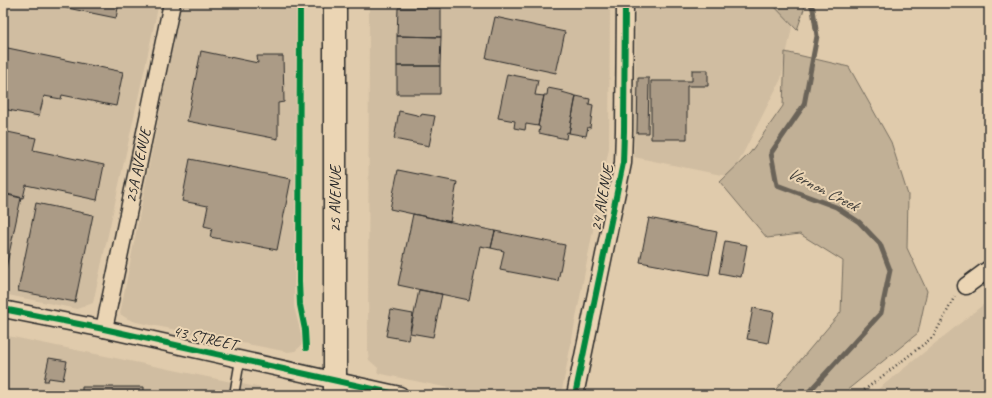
<svg xmlns="http://www.w3.org/2000/svg" width="992" height="398" viewBox="0 0 992 398" font-family="Caveat,sans-serif">
	<style>
		.built { fill: #d0bda1 }
		.green { fill: #c1b096; stroke: #766e60 }
		.lines { fill: none; stroke-linecap: round; stroke-linejoin: round }
		.stream { stroke: #6b6459; stroke-width: 5 }
		.building { fill: #ab9b86; stroke: #2b2b2b }
		.service-casing { stroke: #2b2b2b; stroke-width: 11 }
		.minor-casing { stroke: #2b2b2b; stroke-width: 19 }
		.secondary-casing { stroke: #2b2b2b; stroke-width: 25 }
		.path { stroke: #2b2b2b; stroke-width: 2.5; stroke-dasharray: 1 3; stroke-linecap: butt }
		.service { stroke: #ebd5b4; stroke-width: 8 }
		.minor { stroke: #ebd5b4; stroke-width: 16 }
		.secondary { stroke: #ebd5b4; stroke-width: 22 }
		.cycleway-casing { stroke: #ebd5b4; stroke-width: 8 }
		.cycleway { stroke: #00873e; stroke-width: 6 }
		.labels { text-anchor: middle; dominant-baseline: central; stroke-width: 4; stroke-linejoin: round; paint-order: stroke }
		.street-label { font-size: 16px; fill: #2b2b2b; stroke: #ebd5b4 }
		.water-label { font-size: 17px; font-style: italic; fill: #46433e; stroke: #ebd5b4 }
	</style>
	<rect width="100%" height="100%" fill="#e0cbac"/>
	<filter id="ink" filterUnits="userSpaceOnUse"><feTurbulence type="fractalNoise" baseFrequency=".025" numOctaves="2"/><feDisplacementMap in="SourceGraphic" scale="8" xChannelSelector="R" yChannelSelector="G"/><feConvolveMatrix kernelMatrix="1 2 1 2 8 2 1 2 1" color-interpolation-filters="sRGB"/></filter>
	<g filter="url(#ink)">
		<path class="built" d="M3,3H159L93,303L77,309L3,294Z
			M181,3H297L294,307L302,338L301,346L295,351L288,352L136,322L128,319L120,314Z
			M369,3H610L609,148L561,395H482L377,373L378,368L369,360L368,354Z
			M636,3H789L795,13L781,79L731,177L634,157Z
			M989,300V395H871Z
			M3,335L290,394V395H3Z"/>
		<path class="green" d="M771,3H806L797,30Z
			M785,52L849,67L891,142L908,195L907,248L927,291L918,333L841,395H771L841,312L843,261L800,234L767,238L720,182L750,153L783,106Z"/>
		<g class="lines">
			<path class="stream" d="M806,395L881,313L890,270L880,244L859,222L836,207L777,185L771,153L804,105L817,36L813,9L810,3"/>
		</g>
		<path class="building" d="M43,3H119L116,18Z
			M661,3H697V7H661Z
			M398,8H441V37L397,36Z
			M495,17L565,32L556,73L486,58Z
			M397,36L441,37L440,66H397Z
			M3,47L123,72L116,106L62,95L61,99L44,96L39,116L3,109Z
			M201,51L258,63L257,56H283L284,102L278,103V139L187,121Z
			M397,66H440V94H397Z
			M692,70H708V86H687V139H651V81H692Z
			M507,74L538,80L535,95L544,96L538,126L526,124L525,130L514,128L515,121L498,118Z
			M638,78H649L648,133H637Z
			M548,88L563,91L562,92L576,96L569,133L567,132L566,139L539,133L540,127L538,126L544,95H547Z
			M576,96L590,99L589,104L593,105L590,128L588,127L586,136L569,133Z
			M399,111L421,116V114L435,116L429,146L394,139Z
			M3,131L36,138L33,150L104,165L97,200L26,185L23,198L3,193Z
			M190,159L291,179L277,250L210,237L212,228L204,226L208,206L182,201Z
			M398,170L457,182L450,222L390,209Z
			M3,194L21,198L3,282Z
			M36,203L93,215L75,302L18,291Z
			M413,214L495,231L491,248L480,246L469,300L398,285Z
			M649,218L717,232L709,275L640,262Z
			M495,231L565,245L558,281L500,270L504,251L491,248Z
			M725,241L747,245L741,277L719,273Z
			M419,290L442,294L433,337L410,333Z
			M753,308L774,312L768,343L747,339Z
			M391,310L413,314L408,340L386,336Z
			M49,358L67,361L63,380L49,378L48,381H44Z
			M82,387H144V395H82Z"/>
		<g class="lines">
			<defs>
				<path id="service" d="M234,395L240,360"/>
				<g id="minor">
					<path d="M966,286L989,269"/>
					<path d="M3,309L104,329L400,395"/>
					<path id="s1" d="M104,329L172,3"/>
					<path d="M575,395L623,163L624,131L625,3"/>
				</g>
				<path id="secondary" d="M335,395V3"/>
			</defs>
			<use href="#service" class="service-casing"/>
			<use href="#minor" class="minor-casing"/>
			<use href="#secondary" class="secondary-casing"/>
			<path class="path" d="M858,395L933,337L942,321L955,296"/>
			<use href="#service" class="service"/>
			<use href="#minor" class="minor"/>
			<use href="#secondary" class="secondary"/>
			<defs>
				<path id="cycleway" d="M300,3L299,282L300,305L305,330L306,348
					M3,309L104,329L400,395
					M575,395L623,163L624,131L625,3"/>
			</defs>
			<use href="#cycleway" class="cycleway-casing"/>
			<use href="#cycleway" class="cycleway"/>
		</g>
	</g>
	<g class="labels">
		<g class="street-label">
			<text stroke="none"><textPath href="#s1" startOffset="167">25A AVENUE</textPath></text>
			<text transform="translate(602 198) rotate(-79)">24 AVENUE</text>
			<text transform="translate(335 199) rotate(-90)">25 AVENUE</text>
			<text transform="translate(205 338) rotate(13)">43 STREET</text>
		</g>
		<g class="water-label">
			<text transform="translate(823 189) rotate(27)">Vernon Creek</text>
		</g>
	</g>
	<rect width="992" height="398" fill="none" stroke="#ebd5b4" stroke-width="16"/>
	<rect x="8" y="8" width="976" height="382" fill="none" stroke="#2b2b2b" stroke-width="1.5" filter="url(#ink)"/>
</svg>
